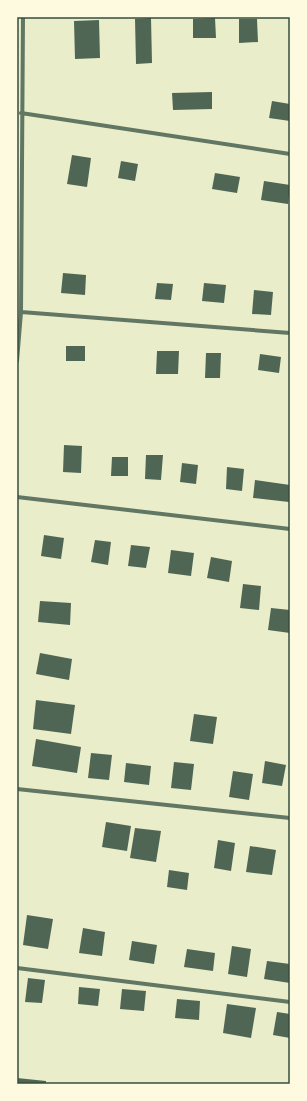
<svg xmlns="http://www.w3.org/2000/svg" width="307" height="1101" viewBox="0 0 307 1101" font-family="'IBM Plex Serif',serif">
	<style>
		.building { fill: #4f6655 }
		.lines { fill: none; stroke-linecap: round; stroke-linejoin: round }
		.minor { stroke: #617663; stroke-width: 4 }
		.neatline { fill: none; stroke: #344e41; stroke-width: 1.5 }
	</style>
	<rect width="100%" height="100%" fill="#e9edc9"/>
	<path class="building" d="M151,18L152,63L136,64L135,19Z
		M215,18L216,38H193V19Z
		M239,19H257L258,42L239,43Z
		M99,20L100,58L75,59L74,21Z
		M212,92V109L173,110L172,93Z
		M272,101L290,104V121L269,118Z
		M72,155L91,158L87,187L67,184Z
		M121,161L138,164L135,181L118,178Z
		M215,173L240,177L237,193L212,189Z
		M264,181L290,185L288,204L261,200Z
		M63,273L86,275L85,295L61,293Z
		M157,283L173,284L171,300L155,299Z
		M204,283L226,285L224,303L202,301Z
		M254,290L273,292L271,315L252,314Z
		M66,346H85V361H66Z
		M157,351H179L178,374H156Z
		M206,353H221L220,378H205Z
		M260,354L281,357L279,373L258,370Z
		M64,445L82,446L81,473L63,472Z
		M146,455H163L161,480L145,479Z
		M112,457H128V476H111Z
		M182,463L198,465L196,484L180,482Z
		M227,467L244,469L242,491L226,489Z
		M255,480L290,485L289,502L253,498Z
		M44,535L64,538L61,559L41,556Z
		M95,540L111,542L108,565L91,562Z
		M131,545L150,547L146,568L128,566Z
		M171,550L194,553L191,576L168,573Z
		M211,557L232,561L229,582L207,578Z
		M243,584L261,586L259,610L240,608Z
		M40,601L71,603L70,625L38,622Z
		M271,608L290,610V633L268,630Z
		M40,653L72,659L69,680L36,674Z
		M36,700L75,705L71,734L33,729Z
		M194,714L217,717L213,744L190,741Z
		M36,739L81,747L77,773L32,766Z
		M91,753L112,755L109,780L88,778Z
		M265,761L286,765L282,786L262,783Z
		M174,762L194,764L191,790L171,788Z
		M126,763L151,766L149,785L124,782Z
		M233,771L253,774L249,800L229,797Z
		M106,822L131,826L127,851L102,847Z
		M135,828L161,831L156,862L130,858Z
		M218,840L235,843L231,871L214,868Z
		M250,846L276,850L272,875L246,872Z
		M169,870L189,873L187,890L167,887Z
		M27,915L53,919L48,949L23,945Z
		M83,928L105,932L102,956L79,953Z
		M132,941L157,945L154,964L129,960Z
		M232,946L251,949L247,977L228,974Z
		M187,949L215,953L213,971L184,967Z
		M267,961L290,964V983L264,979Z
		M28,978L45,980L42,1003L25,1002Z
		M79,987L100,989L98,1006L78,1004Z
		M122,989L146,991L144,1011L120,1009Z
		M177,999L200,1001L199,1020L175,1018Z
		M227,1004L256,1008L251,1038L223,1033Z
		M277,1012L290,1014V1038L273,1035Z
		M17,1078L46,1081V1084H17Z"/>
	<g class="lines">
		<path class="minor" d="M21,113L290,154
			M21,312L290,333
			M17,361L21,312L23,17
			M17,497L290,529
			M17,789L290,818
			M17,968L290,1002"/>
	</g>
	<rect width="307" height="1101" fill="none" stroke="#fefae0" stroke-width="36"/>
	<rect x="18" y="18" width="271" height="1065" class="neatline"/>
</svg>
